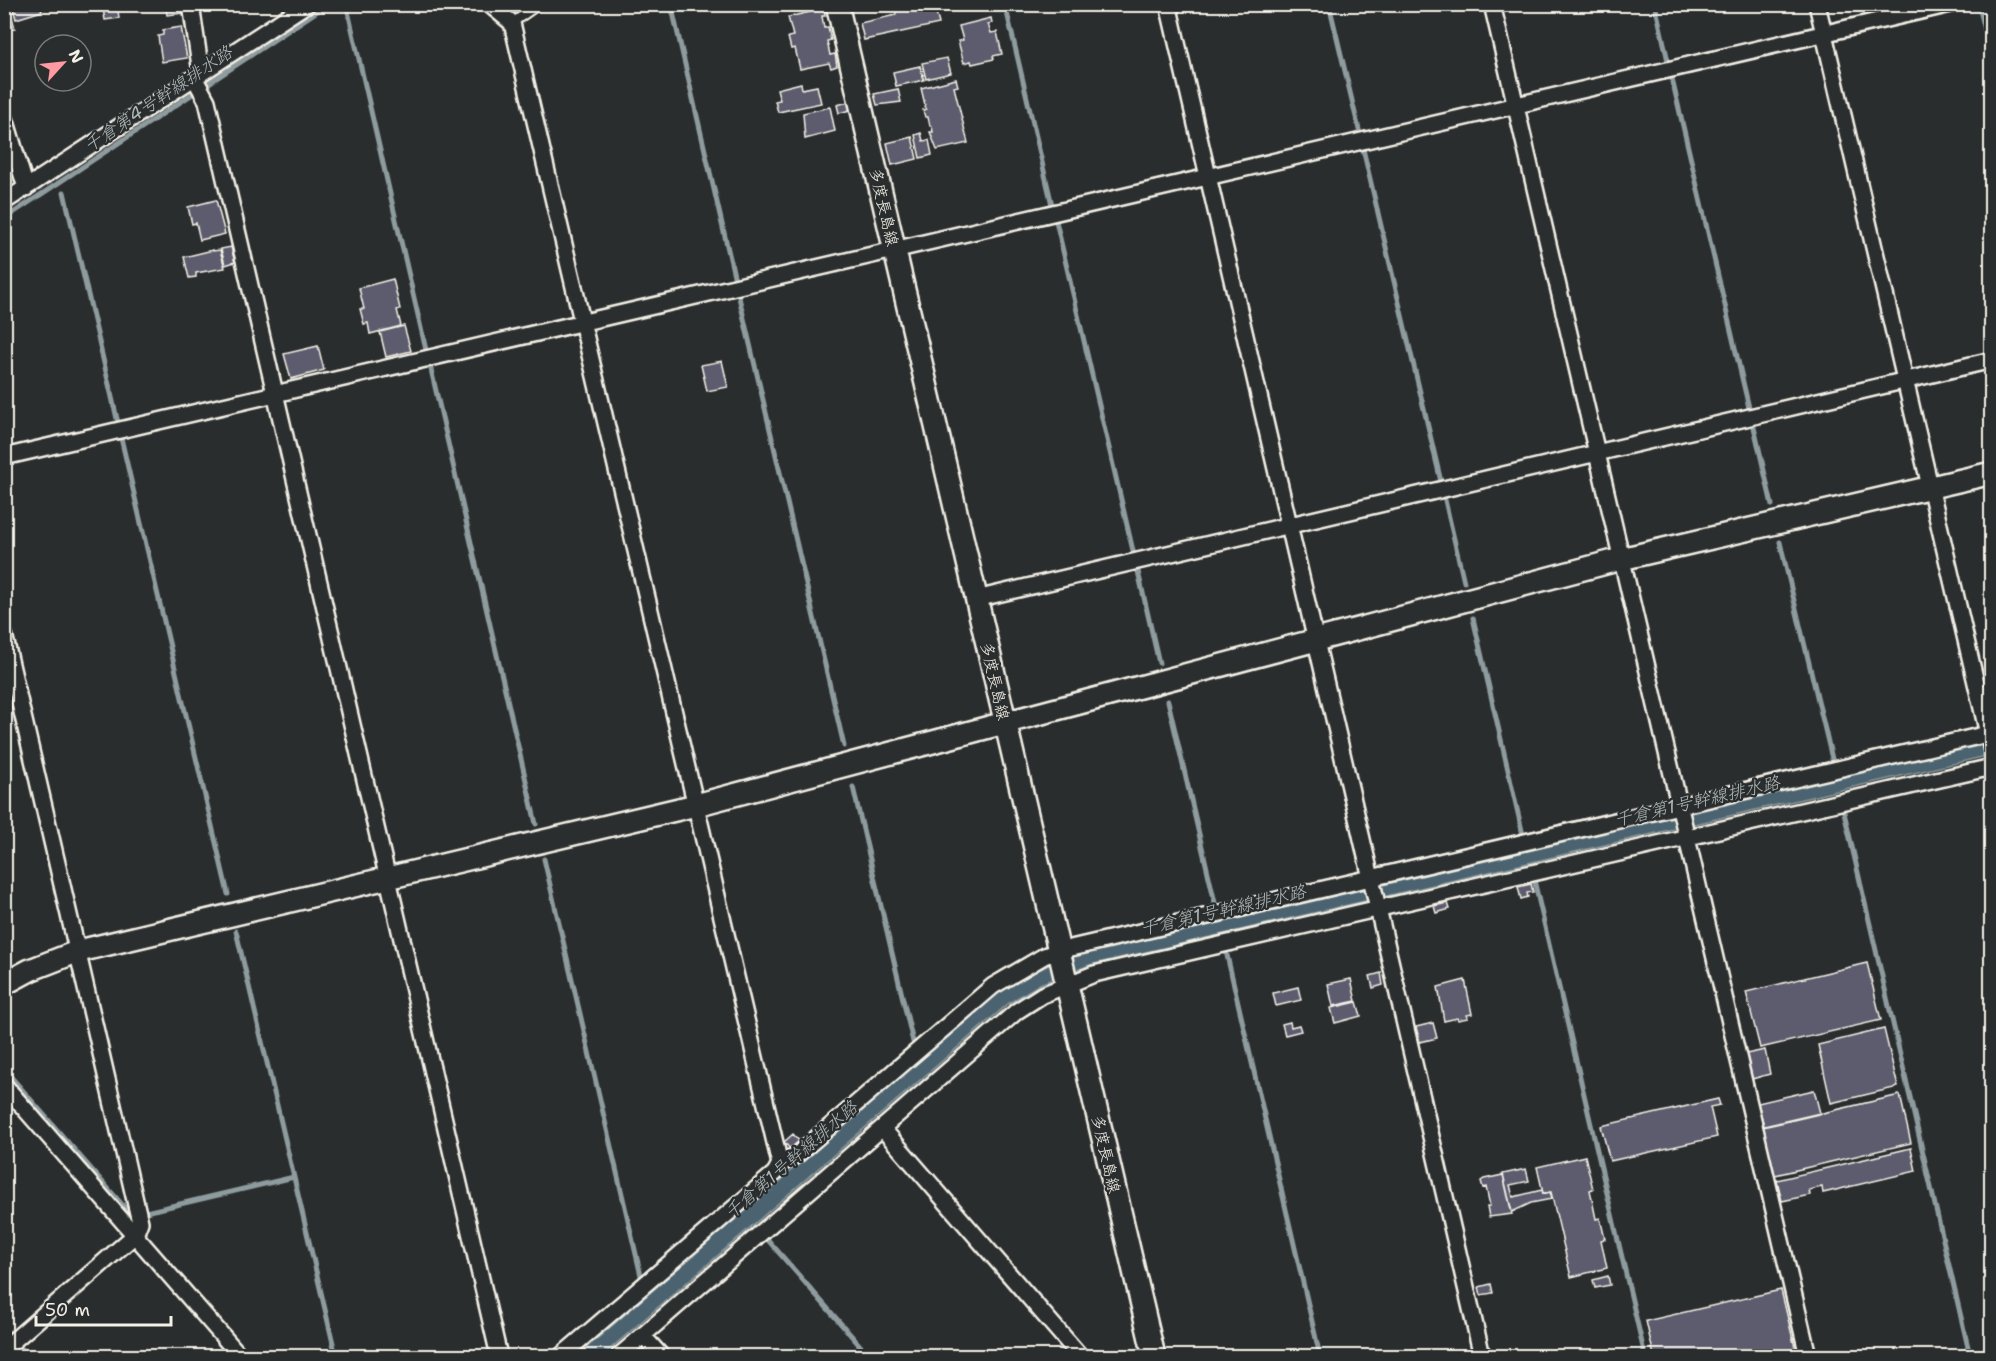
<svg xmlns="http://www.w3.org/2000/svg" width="1996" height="1361" viewBox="0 0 1996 1361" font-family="'Shantell Sans','Klee One',sans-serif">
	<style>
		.water { fill: #4b636f; stroke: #8f9c9f; stroke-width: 1.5 }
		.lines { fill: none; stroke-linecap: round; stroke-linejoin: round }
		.stream { stroke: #8f9c9f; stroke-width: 5 }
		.building { fill: #5c5c6e; stroke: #f4f1e8; stroke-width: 1.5 }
		.lane-casing { stroke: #f4f1e8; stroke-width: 12 }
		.street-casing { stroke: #f4f1e8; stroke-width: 20 }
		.secondary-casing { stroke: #f4f1e8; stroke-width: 26 }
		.lane { stroke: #2a2d2e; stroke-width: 8 }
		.street { stroke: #2a2d2e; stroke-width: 15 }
		.secondary { stroke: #2a2d2e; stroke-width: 21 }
		.labels { text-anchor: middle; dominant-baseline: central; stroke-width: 4.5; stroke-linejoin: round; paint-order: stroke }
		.street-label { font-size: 16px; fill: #f4f1e8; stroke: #2a2d2e }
		.water-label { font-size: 18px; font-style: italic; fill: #b0b8b8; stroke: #2a2d2e }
	</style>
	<rect width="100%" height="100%" fill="#2a2d2e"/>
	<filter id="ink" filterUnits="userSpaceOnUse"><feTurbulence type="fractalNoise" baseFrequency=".0167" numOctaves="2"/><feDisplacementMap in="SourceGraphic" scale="12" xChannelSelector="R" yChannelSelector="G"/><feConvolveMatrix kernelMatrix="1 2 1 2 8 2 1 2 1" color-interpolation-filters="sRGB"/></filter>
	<g filter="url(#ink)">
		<path class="water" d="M1991,741V755L1090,965L1040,984L1009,1003L602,1356H577L989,999C1020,978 1050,962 1085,951Z"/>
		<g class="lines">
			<path class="stream" d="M671,4L735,280
				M1005,4L1052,205
				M1329,4L1360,134
				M1655,4L1668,61
				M1979,6L1992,58
				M347,7L426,350
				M1672,79L1750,412
				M1363,149L1442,486
				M64,192L118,423
				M4,219L328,4
				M1056,221L1134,555
				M738,293L844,746
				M430,365L536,824
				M1753,423L1772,505
				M121,438L228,894
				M1444,496L1464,582
				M1780,542L1833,763
				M1137,567L1159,663
				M1473,618L1523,835
				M1168,701L1216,907
				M853,787L913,1042
				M1843,808L1970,1356
				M544,859L642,1280
				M1534,880L1645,1356
				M236,931L336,1356
				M1226,951L1320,1356
				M4,1069L131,1215
				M146,1212L294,1177
				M768,1240L869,1356
				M4,1328L10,1334
				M19,1346L29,1356"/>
		</g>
		<path class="building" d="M4,4H8L15,28L4,31Z
			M12,4H40L42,11L16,19Z
			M102,4H117L119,18L105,20Z
			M165,4H182L183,13L167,15Z
			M913,4H934L939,24L864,40L860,23L896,15L895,8Z
			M824,9L825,16H822L824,28L828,27L831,40L827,41L830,55L835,54L837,66L831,68L829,63L800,69L795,48L791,49L788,37L793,36L788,17Z
			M991,18L992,23L988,24L991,33L997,32L1002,54L993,56L994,59L972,64L971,61L964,63L958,41L963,40L959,26Z
			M181,27L187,58L162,62L158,36L163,35V30Z
			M947,58L951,73L926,79L922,63Z
			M920,66L924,80L896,86L893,72Z
			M956,79L958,86L954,87L968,143L937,150L930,132H933L932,126H930L928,117H925L923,110L926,109L921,88Z
			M801,83L802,89L817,86L821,103L778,112L775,101L780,100L777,89Z
			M898,89L901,102L877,105L874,94Z
			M848,102L850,110L839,113L837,105Z
			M830,107L835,131L805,139L803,113Z
			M921,133L923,141L929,140L932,155L920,158L915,135Z
			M912,137L917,159L892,165L887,143Z
			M216,200L225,234L200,240L196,223L192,224L188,207Z
			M231,247L235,262L225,265L221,249Z
			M213,250V251L220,250L225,268L196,273V277L189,278L184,257Z
			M393,279L400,309L397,310L401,326L370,334L368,323L364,324L360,309H364L359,288Z
			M404,326L411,351L386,357L380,332Z
			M318,346L324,370L291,379L284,354Z
			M722,361L728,387L707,391L701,365Z
			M1531,884L1533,892L1527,893L1528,897L1521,899L1518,887Z
			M1448,903L1450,909L1436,913L1434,906Z
			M1867,963L1881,1020L1760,1048L1746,992Z
			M1381,973L1383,985L1373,988L1370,976Z
			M1351,979L1356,1001L1333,1006L1328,984Z
			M1465,980L1472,1014L1467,1015L1468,1018L1458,1020L1457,1018L1444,1021L1438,987Z
			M1298,987L1301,1000L1276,1006L1273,993Z
			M1357,1002L1361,1016L1335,1023L1331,1008Z
			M1290,1022L1291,1027L1299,1025L1301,1031L1285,1035L1282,1024Z
			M1433,1023L1437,1038L1420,1042L1416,1027Z
			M1884,1029L1898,1087L1831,1103L1818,1045Z
			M1765,1050L1770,1074L1752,1079L1746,1054Z
			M1814,1090L1820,1113L1764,1126L1758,1103Z
			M1900,1095L1911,1143L1775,1175L1763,1127Z
			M1718,1099L1720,1105L1710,1107L1717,1137L1610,1161L1601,1126Z
			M793,1134L800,1142L791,1150L784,1142Z
			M1911,1148L1916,1171L1823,1193L1822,1187L1809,1190L1810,1195L1782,1201L1777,1180Z
			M1585,1156L1593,1189L1590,1190L1596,1219L1600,1218L1605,1239L1601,1240L1607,1268L1571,1277L1551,1192L1543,1193L1537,1167Z
			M1526,1169L1529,1181L1510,1185L1513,1197L1542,1190L1543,1194L1550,1192L1552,1199L1531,1203L1512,1212L1503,1174Z
			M1503,1175L1512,1214L1489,1217L1487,1206H1490L1486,1187L1483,1188L1481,1181L1484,1179Z
			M1608,1276L1610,1285L1595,1288L1593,1280Z
			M1491,1284L1493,1293L1481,1295L1479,1287Z
			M1781,1290L1797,1356H1654L1646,1321Z"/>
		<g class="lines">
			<defs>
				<path id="lane" d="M512,23L539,4"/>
				<path id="street" d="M191,4L201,73
					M489,4L512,23L780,1164
					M1168,4L1482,1356
					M1492,4L1808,1356
					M1817,4L1992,751
					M194,77L207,101L499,1356
					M4,115L26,188
					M4,202L307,4
					M4,457L1951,4
					M976,599L1992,360
					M4,634L140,1222L135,1235L4,1349
					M4,1085L240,1356
					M882,1128L1080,1356
					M643,1336L661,1356
					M561,1356L775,1173L780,1164L798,1154L993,986L1044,956L1058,951L1992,733
					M619,1356L1017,1011L1042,995L1094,974L1992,767"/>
				<path id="secondary" d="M837,4L1154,1356
					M4,984L30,970L79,951L696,805L1621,559L1992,473"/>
			</defs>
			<use href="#lane" class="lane-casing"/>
			<use href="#street" class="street-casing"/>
			<use href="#secondary" class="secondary-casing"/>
			<use href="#lane" class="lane"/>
			<use href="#street" class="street"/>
			<use href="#secondary" class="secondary"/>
		</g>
	</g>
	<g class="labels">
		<g class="street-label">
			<text transform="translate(884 207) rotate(77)">多度長島線</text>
			<text transform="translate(995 681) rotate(77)">多度長島線</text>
			<text transform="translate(1106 1154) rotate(77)">多度長島線</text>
		</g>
		<g class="water-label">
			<text transform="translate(158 99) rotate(-34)">千倉第4号幹線排水路</text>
			<text transform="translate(1697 801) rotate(-13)">千倉第1号幹線排水路</text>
			<text transform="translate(1223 910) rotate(-13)">千倉第1号幹線排水路</text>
			<text transform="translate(791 1160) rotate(-41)">千倉第1号幹線排水路</text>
		</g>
	</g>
	<rect width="1996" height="1361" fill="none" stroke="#2a2d2e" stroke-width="24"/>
	<rect x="12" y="12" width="1972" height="1337" fill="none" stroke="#f4f1e8" stroke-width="2" filter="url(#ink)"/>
	<g transform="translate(63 63) rotate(63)"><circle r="28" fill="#2a2d2e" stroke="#7b7b78" stroke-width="1.5"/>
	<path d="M0-4.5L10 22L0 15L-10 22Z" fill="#ff9aa2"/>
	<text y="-9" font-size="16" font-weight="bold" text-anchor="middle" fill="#f4f1e8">N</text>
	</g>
	<path d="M36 1316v9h135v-9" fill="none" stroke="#f4f1e8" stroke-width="3"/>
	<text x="45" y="1316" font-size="18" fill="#f4f1e8" stroke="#2a2d2e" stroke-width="4.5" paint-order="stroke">50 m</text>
</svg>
